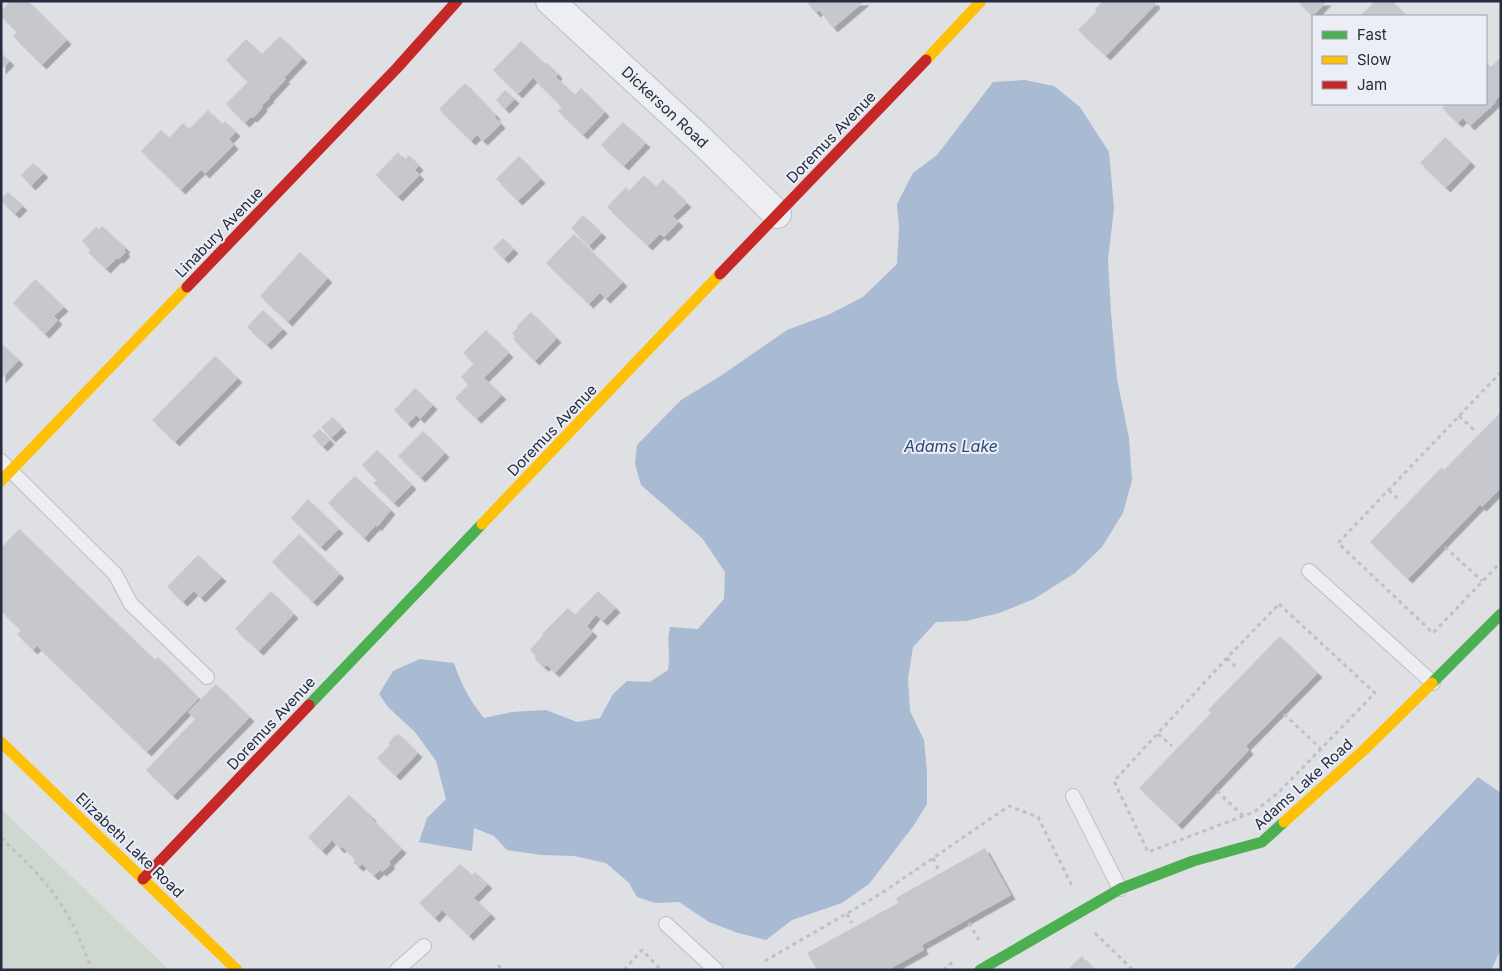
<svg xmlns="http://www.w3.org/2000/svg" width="1502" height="971" viewBox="0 0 1502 971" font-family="Inter,sans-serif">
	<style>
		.green { fill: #ced8ce }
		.water { fill: #a9bad3 }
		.building { fill: #c6c8cd; filter: url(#shadow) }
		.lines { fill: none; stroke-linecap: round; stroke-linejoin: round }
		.lane-casing { stroke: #bcbec2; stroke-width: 16 }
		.street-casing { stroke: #bcbec2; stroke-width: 30 }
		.path { stroke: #c0c1c7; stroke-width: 3; stroke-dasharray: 4 4; stroke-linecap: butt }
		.lane { stroke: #edeef1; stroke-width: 14 }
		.street { stroke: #edeef1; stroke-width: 28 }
		.fast { stroke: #4caf50; stroke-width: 11 }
		.slow { stroke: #ffc107; stroke-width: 11 }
		.jam { stroke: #c62828; stroke-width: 11 }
		.labels { text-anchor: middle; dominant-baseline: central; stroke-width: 4; stroke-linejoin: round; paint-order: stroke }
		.street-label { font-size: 15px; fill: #242c3f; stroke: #ebeef5 }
		.water-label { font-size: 16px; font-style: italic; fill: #2a4876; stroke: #ebeef5 }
	</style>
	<defs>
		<filter id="shadow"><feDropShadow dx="4.5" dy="4.5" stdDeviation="0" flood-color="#0004"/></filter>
	</defs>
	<rect width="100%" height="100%" fill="#dee0e4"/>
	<path class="green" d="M1,809L169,970H1Z"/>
	<path class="water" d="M1025,80L1054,86L1080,107L1109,152L1114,208L1108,260L1111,313L1117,379L1129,438L1132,480L1123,513L1102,547L1075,573L1034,599L999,613L966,621L936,622L913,647L908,679L910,711L924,740L927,772V804L914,825L869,884L842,903L792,920L766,940L738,933L709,922L679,902L655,903L637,897L629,883L606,863L574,856L542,855L507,850L494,836L474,828L472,851L419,842L427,818L446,799L436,761L415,732L388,707L379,694L393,671L420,659L454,663C461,684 470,701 484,718L512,712L546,710L577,722L600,718L613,694L627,681L650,682L668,670C671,653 666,644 670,627L698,629L724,599L725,572L702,538L641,485L635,464L637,445L681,400L722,375L787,330L830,314L863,297L897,264L899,228L897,204L913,173L937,155L993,82Z
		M1478,777L1501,793V949L1491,970H1292Z"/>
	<path class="building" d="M11,1H28L67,40L42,65L13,36L17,32L1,16V11Z
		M806,1H865L833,28L819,10L816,13Z
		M1103,1H1154L1156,4L1106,56L1078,30L1097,11L1095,9Z
		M1297,1H1327L1313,16Z
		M1375,1H1392L1407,16H1360Z
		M280,36L303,58L284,78L286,79L269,97L270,98L262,105L263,107L253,118L251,117L245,123L226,104L248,82L226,60L246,39L262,54Z
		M521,41L545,64L546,62L558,74L556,77L575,95L581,88L605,112L583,135L558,111L562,107L533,78L518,94L493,70Z
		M1,53L10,61L1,70Z
		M1499,59L1501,61V95L1495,101L1496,102L1470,126L1463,118L1458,123L1442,108L1446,104H1486V62L1491,67Z
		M465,83L496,115L495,117L501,124L483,141L477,135L471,141L439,109Z
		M505,90L515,99L505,109L496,100Z
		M208,110L222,124L225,121L236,132L229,139L234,145L205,174L201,170L181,190L141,151L161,130L169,138L183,123L189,129Z
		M623,122L646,143L624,166L601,145Z
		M1445,137L1471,162L1446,188L1420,163Z
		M398,152L404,160L409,155L419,166L415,170L420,175L398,197L376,175Z
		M519,156L541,179L518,201L496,179Z
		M33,163L44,173L31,186L21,175Z
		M644,175L656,187L663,179L687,203L673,216L679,222L664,237L660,234L648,246L607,207L626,187L629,191Z
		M8,192L23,206L15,214L1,201V199Z
		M583,215L602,233L589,246L571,228Z
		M102,226L126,248L124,250L126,252L119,259L117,258L106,269L88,252L91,250L82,241L96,227L99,229Z
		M574,234L623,282L606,299L600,293L589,304L546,263Z
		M503,238L514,249L504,259L493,248Z
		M300,252L328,278L288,322L260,296Z
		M35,279L64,307L54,316L58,320L45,334L13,303Z
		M263,310L283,329L267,345L247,327Z
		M531,312L557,338L535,361L513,339L515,337L512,333L518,328L516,327Z
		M486,330L509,353L484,378L502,395L477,419L455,398L468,385L461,377L474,363L463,353Z
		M1,343L19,360L1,379Z
		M215,356L238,378L175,442L152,420Z
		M415,388L433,405L420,419L416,415L408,424L394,410Z
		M1501,412V488L1482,507L1480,505L1408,579L1370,542L1442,467L1444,470Z
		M333,417L342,428L331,438L321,427Z
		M320,429L330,440L323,447L312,436Z
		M423,431L445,453L421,478L398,456Z
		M377,450L412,485L394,503L373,483L377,480L362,465Z
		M355,476L391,510L377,527L376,525L364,538L328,503Z
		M308,499L339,529L321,547L291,518Z
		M19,529L155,660L158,657L199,698L147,752L37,646L33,650L17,634L21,630L1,611V548Z
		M299,534L340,574L313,602L272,562Z
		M198,555L222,577L201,598L194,591L183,602L167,587Z
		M271,591L294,614L259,651L235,629Z
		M598,591L616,608L603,621L596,615L587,626L593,632L555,673L547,665L544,667L534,658L536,656L530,650L543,635L542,634L568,608L575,615Z
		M1280,636L1318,673L1246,746L1249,750L1178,825L1139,788L1211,713L1208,710Z
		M216,684L250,717L173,796L146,770L195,719L188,712Z
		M399,734L418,753L396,776L377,758L390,745L388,744L395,735L397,736Z
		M349,795L372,817L371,818L402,849L389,862L391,864L382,872L380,870L374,876L362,864L359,867L353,862L356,860L342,847L340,849L332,840L322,851L308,837Z
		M985,848L1011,895L922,945L924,950L888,970H817L807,953L898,903L896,898Z
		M460,864L472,875L475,872L488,884L474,898L491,914L469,936L442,910L435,918L419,903Z
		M1082,956L1095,970H1067Z"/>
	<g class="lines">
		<defs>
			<path id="lane" d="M1,461L115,574L131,604L207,677
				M1309,571L1433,683
				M1073,796L1120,889
				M666,924L716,970
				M397,970L424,946"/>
			<path id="street" d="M550,1L700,139L777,214"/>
		</defs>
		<use href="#lane" class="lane-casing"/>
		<use href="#street" class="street-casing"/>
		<path class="path" d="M1501,372L1338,543L1433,633L1501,562
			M1459,416L1474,430
			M1389,490L1400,501
			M1445,547L1482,581
			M1279,604L1375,693L1279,792L1254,812L1148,852L1114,781L1227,658Z
			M1227,658L1238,669
			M1284,714L1321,749
			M1158,734L1172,746
			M1217,791L1243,816
			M1,838C22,858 45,879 61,904C74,924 83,947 92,970
			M933,858L938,869
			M847,914L852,923
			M969,923L979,940
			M1095,933L1133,970
			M765,961L882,893L1009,806L1038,817L1072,886
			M498,965L503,970
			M624,970L642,950L661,970
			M943,970L954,961"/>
		<use href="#lane" class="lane"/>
		<use href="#street" class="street"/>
		<path class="fast" d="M1432,683L1501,614
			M309,705L482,524
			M980,970L1120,889L1193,861L1262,842L1284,822"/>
		<path class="slow" d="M926,60L981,1
			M1,481L187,287
			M482,524L720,274
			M1,742L237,970
			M1284,822L1365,749L1432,683"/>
		<path class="jam" d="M720,274L926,60
			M187,287L397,68L457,1
			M143,879L309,705"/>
	</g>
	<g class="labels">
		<g class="street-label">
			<text transform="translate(665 107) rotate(43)">Dickerson Road</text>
			<text transform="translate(831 137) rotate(-46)">Doremus Avenue</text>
			<text transform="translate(219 232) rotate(-46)">Linabury Avenue</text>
			<text transform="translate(552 430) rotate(-46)">Doremus Avenue</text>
			<text transform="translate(271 723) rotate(-47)">Doremus Avenue</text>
			<text transform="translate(1303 784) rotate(-42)">Adams Lake Road</text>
			<text transform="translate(130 845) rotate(44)">Elizabeth Lake Road</text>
		</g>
		<g class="water-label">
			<text x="951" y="446">Adams Lake</text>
		</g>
	</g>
	<rect width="1502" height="971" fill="none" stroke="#242c3f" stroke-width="5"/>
	<rect x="1312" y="15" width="175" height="90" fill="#ebeef5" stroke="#9ba0ac"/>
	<rect x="1322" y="31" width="25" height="8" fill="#4caf50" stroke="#9ba0ac"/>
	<text x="1357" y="40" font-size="15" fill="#242c3f">Fast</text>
	<rect x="1322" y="56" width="25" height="8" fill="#ffc107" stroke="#9ba0ac"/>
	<text x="1357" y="65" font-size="15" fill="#242c3f">Slow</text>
	<rect x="1322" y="81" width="25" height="8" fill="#c62828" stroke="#9ba0ac"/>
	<text x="1357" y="90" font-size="15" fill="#242c3f">Jam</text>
</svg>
